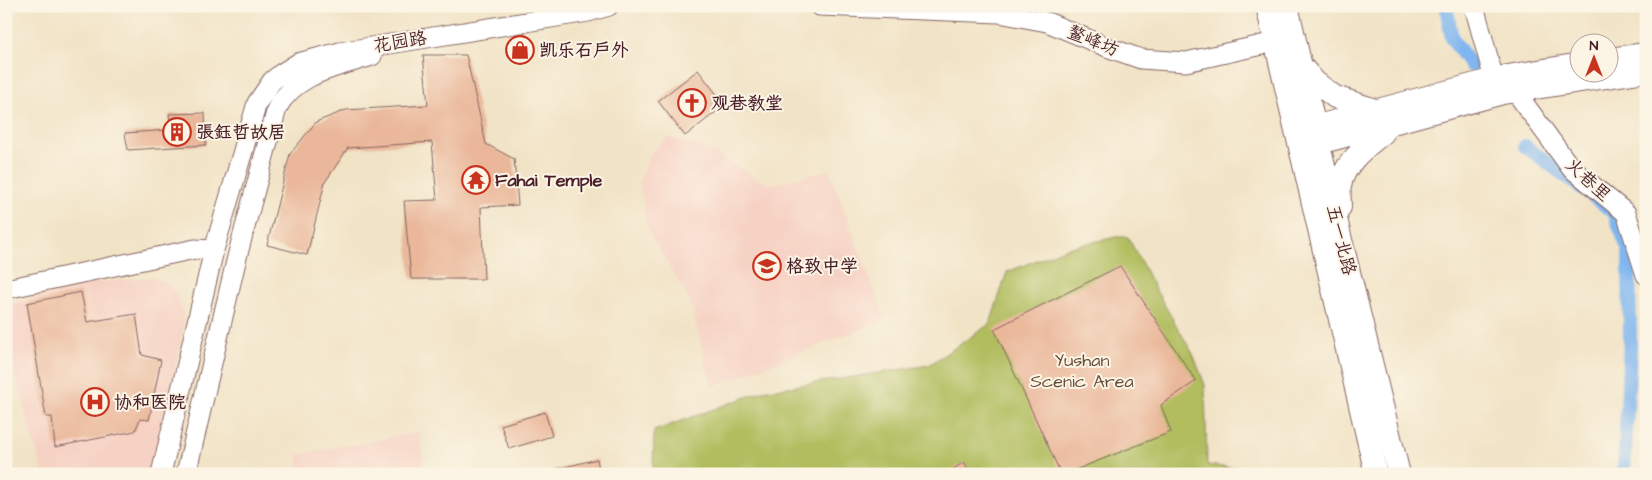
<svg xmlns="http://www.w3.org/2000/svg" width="1652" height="480" viewBox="0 0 1652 480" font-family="'Architects Daughter','LXGW WenKai TC',sans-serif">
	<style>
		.built { fill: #f6d2c4 }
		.green { fill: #b1bd5f; stroke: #7e6e45 }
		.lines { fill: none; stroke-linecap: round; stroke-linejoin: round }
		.canal { stroke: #7fb6ef; stroke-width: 14 }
		.building { fill: #eab79a }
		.minor-casing { stroke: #846461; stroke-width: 21 }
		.major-casing { stroke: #846461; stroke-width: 24 }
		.minor { stroke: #fff; stroke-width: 19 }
		.major { stroke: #fff; stroke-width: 22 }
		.labels { text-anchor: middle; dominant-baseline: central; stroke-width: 4; stroke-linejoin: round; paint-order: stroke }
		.street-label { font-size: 18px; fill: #4a1f2b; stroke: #fcf5e5 }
		.poi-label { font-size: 18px; font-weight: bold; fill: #4a1f2b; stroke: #fcf5e5; text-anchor: start }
		.park-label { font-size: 18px; fill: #694e3b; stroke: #fcf5e5 }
	</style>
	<rect width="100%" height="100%" fill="#fcf5e5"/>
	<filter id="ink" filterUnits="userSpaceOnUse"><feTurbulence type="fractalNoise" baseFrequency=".02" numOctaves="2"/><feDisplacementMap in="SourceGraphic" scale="10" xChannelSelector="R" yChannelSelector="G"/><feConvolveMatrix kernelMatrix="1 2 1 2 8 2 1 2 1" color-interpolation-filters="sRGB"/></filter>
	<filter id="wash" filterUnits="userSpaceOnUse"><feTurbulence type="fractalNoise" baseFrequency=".0096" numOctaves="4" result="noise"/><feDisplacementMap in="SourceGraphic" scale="20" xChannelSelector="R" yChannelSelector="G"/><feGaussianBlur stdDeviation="1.12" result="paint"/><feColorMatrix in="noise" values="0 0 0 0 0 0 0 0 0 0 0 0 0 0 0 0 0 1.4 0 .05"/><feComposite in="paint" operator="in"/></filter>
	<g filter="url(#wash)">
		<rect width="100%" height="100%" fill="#f1e3c6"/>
		<path class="built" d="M667,137L709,150L769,185L829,170L885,320L712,387L690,301L648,231L639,182L651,153Z
			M153,277L167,283L174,291L181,306L184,325L151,474H43L6,342V306L82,284Z
			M419,432L426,474H301L297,455Z"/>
		<path class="green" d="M1116,237H1128L1154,287L1193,354L1205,385L1207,465L1283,474H650L653,469L654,431L763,391L929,365L990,324L1007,272L1067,248Z"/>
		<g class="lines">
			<path class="canal" d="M1446,6L1452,39L1471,65
				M1525,146L1614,212L1629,251L1630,343L1624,474"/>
		</g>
		<g id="blocks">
			<path class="building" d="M423,55H466L486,144L514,159L518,205L481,207L484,279H411L404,201L437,200L432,142L348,148L325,182L307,255L267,245L290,154L316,122L346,110L428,105Z
				M698,70L725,105L685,136L658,101Z
				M205,113L206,145L128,150L125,133L171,130L169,114Z
				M1120,266L1196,381L1161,405L1171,432L1065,474H1061L994,329Z
				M81,292L87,322L136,314L142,355L161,360L149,420L140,419L135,431L55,447L52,417H46L27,303Z
				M545,412L552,436L509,449L501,425Z
				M597,459L600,474H553V470Z
				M964,462L971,474H946Z"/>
		</g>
	</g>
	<g filter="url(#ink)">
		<use href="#blocks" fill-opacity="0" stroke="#846461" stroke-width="1"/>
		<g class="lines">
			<defs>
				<path id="minor" d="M820,6L999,13L1047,22L1107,47L1141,59L1186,62L1275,42
					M1474,6L1494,79
					M1515,91L1571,168L1626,213L1646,275
					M6,289L195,249L214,250
					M161,474L214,250L257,103L272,81L282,73L298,63L340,52L588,12L609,6
					M186,474L237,257L277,108C296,73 337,67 372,56"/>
				<path id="major" d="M1267,6L1376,474
					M1287,6L1340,236L1399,474
					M1610,59L1646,54
					M1301,66L1315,82L1335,97L1378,111
					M1301,128L1314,127L1502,77L1580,64
					M1305,147L1503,93L1646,71
					M1340,207C1340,201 1339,193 1340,187C1343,163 1366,147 1383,133V126"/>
			</defs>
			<use href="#minor" class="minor-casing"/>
			<use href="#major" class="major-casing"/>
			<use href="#minor" class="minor"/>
			<use href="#major" class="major"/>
		</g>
	</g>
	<defs>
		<symbol id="shop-ring" viewBox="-11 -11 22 22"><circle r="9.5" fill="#fcf5e5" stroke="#c8321e" stroke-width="1.5"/><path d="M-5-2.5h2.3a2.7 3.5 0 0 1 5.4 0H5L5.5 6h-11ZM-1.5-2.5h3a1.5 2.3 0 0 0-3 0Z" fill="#c8321e"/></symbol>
		<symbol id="church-ring" viewBox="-11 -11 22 22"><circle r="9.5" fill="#fcf5e5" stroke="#c8321e" stroke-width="1.5"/><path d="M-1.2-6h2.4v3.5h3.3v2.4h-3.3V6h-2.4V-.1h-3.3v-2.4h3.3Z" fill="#c8321e"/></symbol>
		<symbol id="building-ring" viewBox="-11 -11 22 22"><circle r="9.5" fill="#fcf5e5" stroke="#c8321e" stroke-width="1.5"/><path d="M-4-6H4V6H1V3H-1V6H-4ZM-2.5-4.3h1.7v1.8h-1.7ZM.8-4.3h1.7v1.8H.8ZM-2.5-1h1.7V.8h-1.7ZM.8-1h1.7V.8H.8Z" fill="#c8321e"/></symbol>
		<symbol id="temple-ring" viewBox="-11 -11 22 22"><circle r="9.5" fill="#fcf5e5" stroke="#c8321e" stroke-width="1.5"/><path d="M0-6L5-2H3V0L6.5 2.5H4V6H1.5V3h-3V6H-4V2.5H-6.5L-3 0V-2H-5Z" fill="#c8321e"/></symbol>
		<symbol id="school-ring" viewBox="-11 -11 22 22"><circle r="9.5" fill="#fcf5e5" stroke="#c8321e" stroke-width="1.5"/><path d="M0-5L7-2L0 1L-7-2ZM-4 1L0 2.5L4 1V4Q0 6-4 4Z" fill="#c8321e"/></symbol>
		<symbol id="hospital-ring" viewBox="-11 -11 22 22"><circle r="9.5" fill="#fcf5e5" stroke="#c8321e" stroke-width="1.5"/><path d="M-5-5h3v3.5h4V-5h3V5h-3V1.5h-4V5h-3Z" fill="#c8321e"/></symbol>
	</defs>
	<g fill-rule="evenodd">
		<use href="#shop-ring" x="504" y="34" width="32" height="32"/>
		<use href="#church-ring" x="676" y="87" width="32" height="32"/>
		<use href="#building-ring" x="161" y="116" width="32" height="32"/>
		<use href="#temple-ring" x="460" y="164" width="32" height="32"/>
		<use href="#school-ring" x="751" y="250" width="32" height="32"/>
		<use href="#hospital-ring" x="79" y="386" width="32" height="32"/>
	</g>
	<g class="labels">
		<g class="street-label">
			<text transform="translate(1093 41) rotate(22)">鳌峰坊</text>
			<text transform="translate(400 42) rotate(-9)">花园路</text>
			<text transform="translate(1588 180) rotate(43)">火巷里</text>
			<text transform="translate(1341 240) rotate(76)">五一北路</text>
		</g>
		<g class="poi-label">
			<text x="539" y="50">凯乐石户外</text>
			<text x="711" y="103">观巷教堂</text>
			<text x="196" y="132">張鈺哲故居</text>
			<text x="495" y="180">Fahai Temple</text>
			<text x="786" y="266">格致中学</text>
			<text x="114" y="402">协和医院</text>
		</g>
		<g class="park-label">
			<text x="1082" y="360">Yushan<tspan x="1082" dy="21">Scenic Area</tspan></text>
		</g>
	</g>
	<rect width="1652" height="480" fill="none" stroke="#fcf5e5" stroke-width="25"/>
	<g transform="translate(1594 58)"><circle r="24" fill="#fcf5e5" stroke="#b59f9b"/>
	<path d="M0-4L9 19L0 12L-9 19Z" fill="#c8321e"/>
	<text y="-8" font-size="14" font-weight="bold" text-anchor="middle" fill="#4a1f2b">N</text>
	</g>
</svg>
